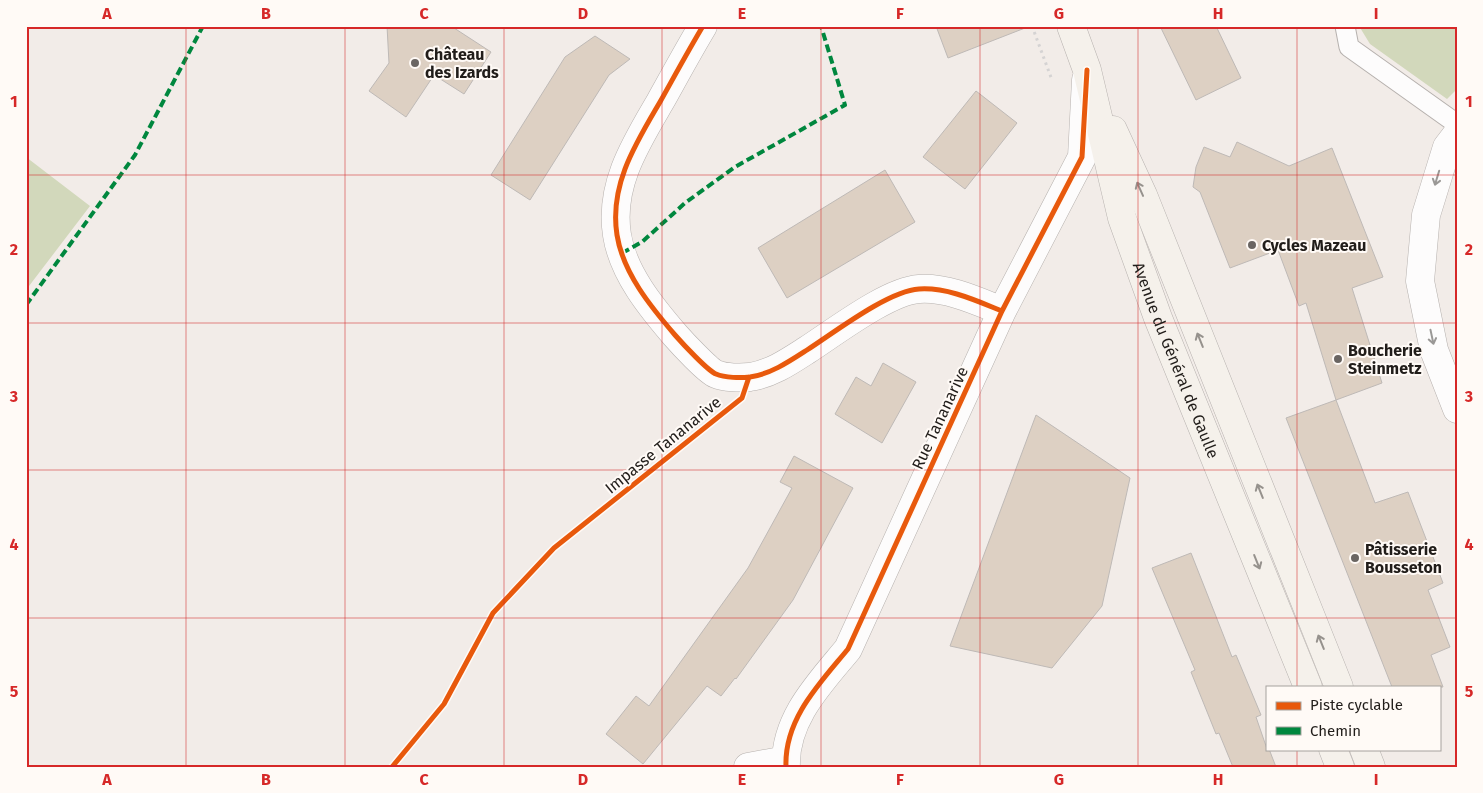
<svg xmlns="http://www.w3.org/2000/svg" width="1483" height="793" viewBox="0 0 1483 793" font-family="'Fira Sans',sans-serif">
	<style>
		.green { fill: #d2d8bb }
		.building { fill: #ddd0c3; stroke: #beb9b6 }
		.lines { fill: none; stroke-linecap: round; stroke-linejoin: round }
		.service-casing { stroke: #b6b1ae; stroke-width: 21 }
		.minor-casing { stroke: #b6b1ae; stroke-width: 29 }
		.secondary-casing { stroke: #b6b1ae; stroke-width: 29 }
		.path { stroke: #d5d3d3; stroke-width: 3; stroke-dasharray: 2.5 4; stroke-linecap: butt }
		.service { stroke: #fdfcfc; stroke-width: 19 }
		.minor { stroke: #fdfcfc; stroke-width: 28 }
		.secondary { stroke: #f5f1eb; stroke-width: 28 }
		.quiet { stroke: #00873e; stroke-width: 4; stroke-dasharray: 8 4; stroke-linecap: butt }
		.cycleway-casing { stroke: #fffaf6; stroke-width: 8 }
		.cycleway { stroke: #e8590c; stroke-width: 5 }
		.oneway { stroke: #9a9896 }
		.oneway2 { stroke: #96928d }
		.grid { fill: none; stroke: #d62828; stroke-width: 1; stroke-opacity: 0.55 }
		.poi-dot { fill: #6a6562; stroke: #fffaf6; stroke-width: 2 }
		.labels { text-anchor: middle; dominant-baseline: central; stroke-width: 4; stroke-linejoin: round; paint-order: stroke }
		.poi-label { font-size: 16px; font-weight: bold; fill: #211d1a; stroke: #fffaf6; text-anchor: start }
		.street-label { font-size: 16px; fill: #211d1a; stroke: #fffaf6 }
		.neatline { fill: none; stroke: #d62828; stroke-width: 2 }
		.grid-label { font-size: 16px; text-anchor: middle; font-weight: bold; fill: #d62828 }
	</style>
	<rect width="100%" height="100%" fill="#f2ece8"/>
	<path class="green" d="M1359,26H1457V89L1447,99L1370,44Z
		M26,157L90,206L26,290Z"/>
	<path class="building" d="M387,26H451L491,52L464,94L434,75L406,117L369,91L389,63Z
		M936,26H1024L1025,28L948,58Z
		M1160,26H1216L1241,78L1196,100Z
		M595,36L630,59L609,75L530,200L491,175L565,57Z
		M976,91L1017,123L965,189L923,157Z
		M1237,142L1289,166L1332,148L1383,277L1352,288L1382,383L1336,400L1306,303L1299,306L1278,250L1230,268L1200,192L1193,187L1196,167L1204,147L1230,157Z
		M885,170L915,222L787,298L758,248Z
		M883,363L916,382L882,443L835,414L856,377L871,386Z
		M1336,400L1375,503L1408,492L1443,583L1428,590L1450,647L1431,655L1443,687H1392L1286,418Z
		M1036,415L1130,478L1102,606L1052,668L950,646Z
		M794,456L853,488L793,600L736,679L735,678L721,696L707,686L643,764L606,734L636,696L649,706L748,568L792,488L780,482Z
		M1191,553L1232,657L1236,655L1261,715L1256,717L1267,749H1269L1276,767H1233L1219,733L1216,734L1191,672L1195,670L1152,568Z"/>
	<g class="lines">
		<defs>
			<path id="service" d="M1345,26L1349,47L1457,124"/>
			<path id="minor" d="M703,26C688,51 674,77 660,102C636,143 609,185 617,235C623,273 651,307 675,335C682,343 708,371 716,374C725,378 741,378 750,377C771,374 790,361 807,350C835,332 888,291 919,289C947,287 977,301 1002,311
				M1457,134L1447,147L1426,215L1420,281L1434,350L1457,409
				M748,767L786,760
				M786,767C784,719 820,683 848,649L1002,311L1082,157L1086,80"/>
			<g id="secondary">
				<path id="s1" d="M1071,26L1087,70L1122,218L1158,318L1308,687"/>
				<path d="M1113,130L1143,195L1339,687"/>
				<path d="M1333,749L1340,767"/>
				<path d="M1364,749L1371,767"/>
			</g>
		</defs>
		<use href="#service" class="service-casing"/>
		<use href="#minor" class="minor-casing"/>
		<use href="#secondary" class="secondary-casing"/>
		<path class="path" d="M1032,26L1052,80"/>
		<use href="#service" class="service"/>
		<use href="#minor" class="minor"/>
		<use href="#secondary" class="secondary"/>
		<path class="quiet" d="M622,253L642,242L685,203L735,167L845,105L821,26
			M26,305L135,155L203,26"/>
		<defs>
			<path id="cycleway" d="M703,26C688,51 674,77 660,102C636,143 609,185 617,235C623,273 651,307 675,335C682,343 708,371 716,374C725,378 741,378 750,377C771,374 790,361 807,350C835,332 888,291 919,289C947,287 977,301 1002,311
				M392,767L444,704L493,613L554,548L742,398L749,377
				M786,767C784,719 820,683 848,649L1002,311L1082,157L1087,70"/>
		</defs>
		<use href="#cycleway" class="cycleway-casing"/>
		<use href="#cycleway" class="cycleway"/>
	</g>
	<defs><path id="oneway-shaft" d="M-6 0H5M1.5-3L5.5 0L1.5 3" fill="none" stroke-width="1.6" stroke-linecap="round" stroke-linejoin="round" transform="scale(1.25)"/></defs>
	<g class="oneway">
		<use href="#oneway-shaft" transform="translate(1437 178) rotate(107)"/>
		<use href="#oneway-shaft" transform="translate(1432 337) rotate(78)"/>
	</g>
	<g class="oneway2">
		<use href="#oneway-shaft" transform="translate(1140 189) rotate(-114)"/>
		<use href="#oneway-shaft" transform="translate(1200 340) rotate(-112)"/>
		<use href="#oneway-shaft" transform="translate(1260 491) rotate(-112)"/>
		<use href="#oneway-shaft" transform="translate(1257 562) rotate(68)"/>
		<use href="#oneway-shaft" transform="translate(1321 642) rotate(-112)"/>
	</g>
	<path class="grid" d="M186,26V767M345,26V767M504,26V767M662,26V767M821,26V767M980,26V767M1138,26V767M1297,26V687M26,175H1457M26,323H1457M26,470H1457M26,618H1457M1297,749V767"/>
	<g class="poi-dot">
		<circle cx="415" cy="63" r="5"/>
		<circle cx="1252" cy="245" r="5"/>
		<circle cx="1338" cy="359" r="5"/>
		<circle cx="1355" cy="558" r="5"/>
	</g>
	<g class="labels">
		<g class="poi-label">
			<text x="425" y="54">Château<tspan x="425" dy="18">des Izards</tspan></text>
			<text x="1262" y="245">Cycles Mazeau</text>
			<text x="1348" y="350">Boucherie<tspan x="1348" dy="18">Steinmetz</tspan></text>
			<text x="1365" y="549">Pâtisserie<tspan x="1365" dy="18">Bousseton</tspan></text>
		</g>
		<g class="street-label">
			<text stroke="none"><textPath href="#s1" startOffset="351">Avenue du Général de Gaulle</textPath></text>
			<text transform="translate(940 418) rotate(-65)">Rue Tananarive</text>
			<text transform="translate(663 445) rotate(-39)">Impasse Tananarive</text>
		</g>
	</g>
	<rect width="1483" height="793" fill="none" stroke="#fffaf6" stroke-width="55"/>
	<rect x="1266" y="686" width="175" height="65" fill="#fffaf6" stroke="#a6a29e"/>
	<rect x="1276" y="702" width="25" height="8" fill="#e8590c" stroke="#a6a29e"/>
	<text x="1310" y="710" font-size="15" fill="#211d1a">Piste cyclable</text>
	<rect x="1276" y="727" width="25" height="8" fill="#00873e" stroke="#a6a29e"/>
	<text x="1310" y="736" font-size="15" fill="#211d1a">Chemin</text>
	<rect x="28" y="28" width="1428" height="738" class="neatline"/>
	<g class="grid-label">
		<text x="107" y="19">A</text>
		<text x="266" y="19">B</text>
		<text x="424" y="19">C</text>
		<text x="583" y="19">D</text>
		<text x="742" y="19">E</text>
		<text x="900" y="19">F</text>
		<text x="1059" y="19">G</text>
		<text x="1218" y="19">H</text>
		<text x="1376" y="19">I</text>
		<text x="14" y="107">1</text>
		<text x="1469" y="107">1</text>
		<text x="14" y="255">2</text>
		<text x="1469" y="255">2</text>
		<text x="14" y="402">3</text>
		<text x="1469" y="402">3</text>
		<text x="14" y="550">4</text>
		<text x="1469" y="550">4</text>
		<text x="14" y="697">5</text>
		<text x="1469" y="697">5</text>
		<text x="107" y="785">A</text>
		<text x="266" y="785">B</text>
		<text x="424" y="785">C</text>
		<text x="583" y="785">D</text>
		<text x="742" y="785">E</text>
		<text x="900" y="785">F</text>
		<text x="1059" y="785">G</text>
		<text x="1218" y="785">H</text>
		<text x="1376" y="785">I</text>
	</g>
</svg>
